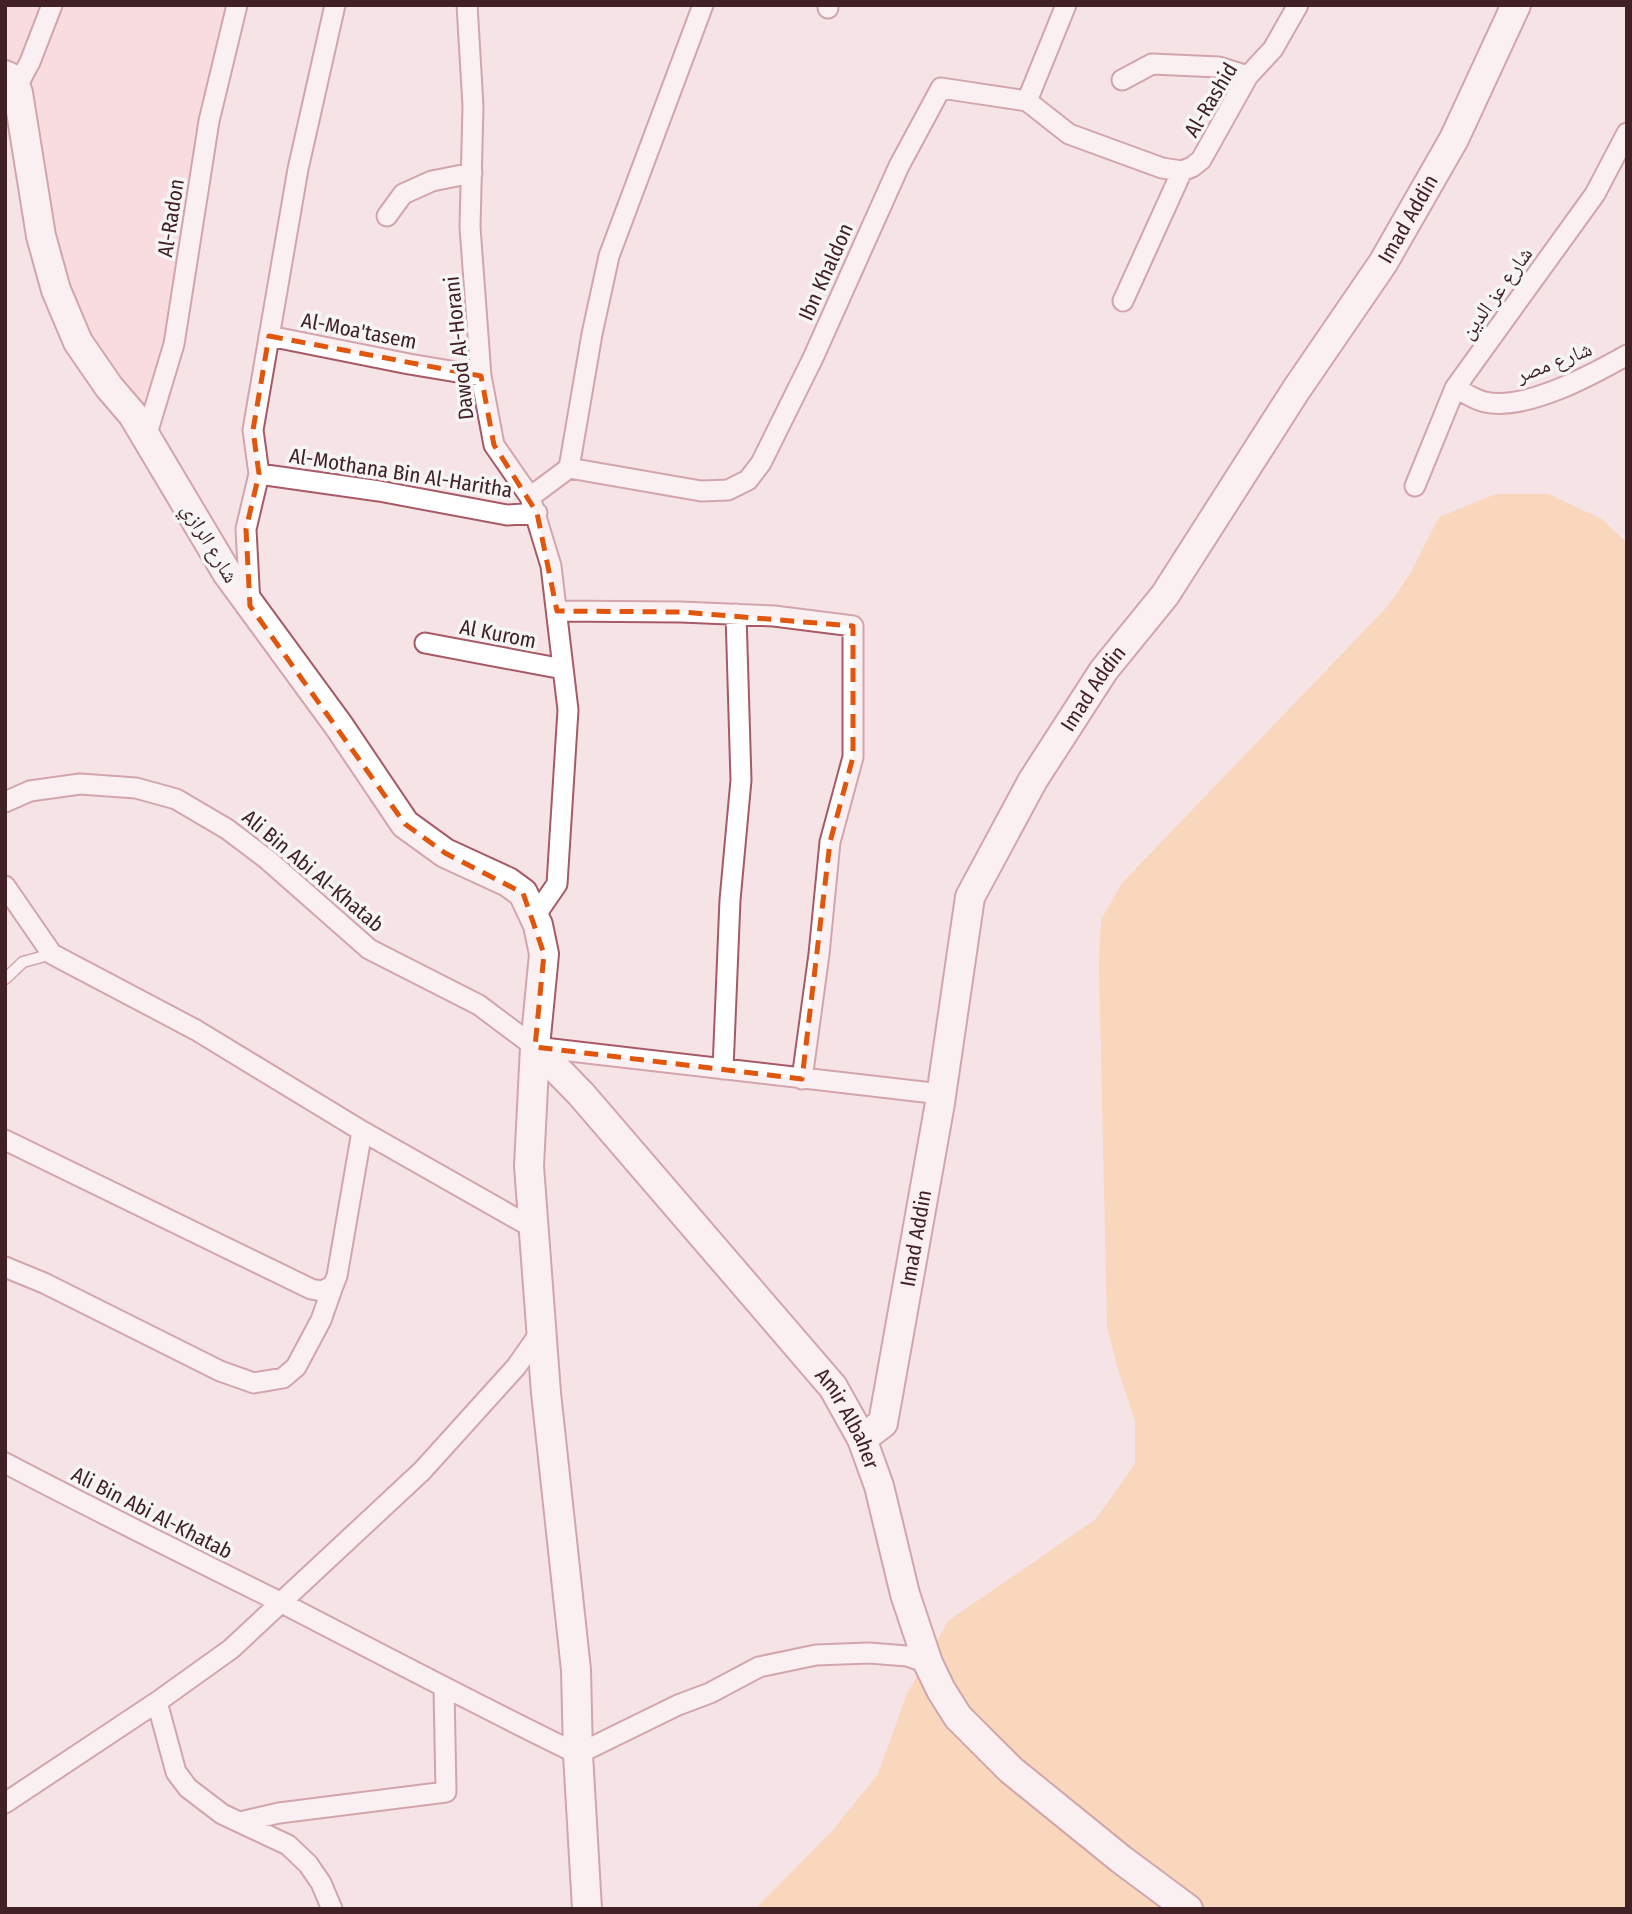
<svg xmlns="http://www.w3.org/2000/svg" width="1632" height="1914" viewBox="0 0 1632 1914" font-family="'Fira Sans Condensed','Noto Naskh Arabic',sans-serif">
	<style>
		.built { fill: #fbd3d8 }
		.green { fill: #fbc78a }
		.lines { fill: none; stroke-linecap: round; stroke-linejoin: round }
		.lane-casing { stroke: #a75a66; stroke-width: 13 }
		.street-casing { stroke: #a75a66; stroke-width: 23 }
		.secondary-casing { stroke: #a75a66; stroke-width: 32 }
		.lane { stroke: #fff; stroke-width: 10 }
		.street { stroke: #fff; stroke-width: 19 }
		.secondary { stroke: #fff; stroke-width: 28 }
		.marked { fill: none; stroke: #e0560d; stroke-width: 5; stroke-dasharray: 14 9; stroke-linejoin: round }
		.labels { text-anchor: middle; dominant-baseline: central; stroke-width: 7; stroke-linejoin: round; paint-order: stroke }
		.street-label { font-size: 21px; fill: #422126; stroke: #f5f5f5 }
	</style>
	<rect width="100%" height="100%" fill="#f6e3e5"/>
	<path class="built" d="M5,5H237L147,438L57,306L5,99Z"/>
	<path class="green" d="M1496,494H1548L1602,519L1627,543V1909H755L832,1831L878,1774L907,1694L948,1621L1096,1519L1135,1464V1420L1120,1376L1107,1327L1099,964L1101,920L1122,883L1387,607L1410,574L1439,517Z"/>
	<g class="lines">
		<defs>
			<path id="lane" d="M5,979L23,962L52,954"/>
			<path id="street" d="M467,5L473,106L470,227L481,376L494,445L530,497L551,566L568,710L557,884L535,916
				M828,8V5
				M1122,80L1152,64L1219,67L1248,76
				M17,86L30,62L52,5
				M1027,101L1069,134L1162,168L1182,171L1192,167L1201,160L1248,76L1273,49L1298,5
				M387,216L403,194L432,181L472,173
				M1123,301L1182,171
				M269,336L409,364L481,376
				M1455,388C1464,392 1475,400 1485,402C1526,411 1592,375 1627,355
				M146,437L174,344L209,121L237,5
				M569,468L701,491L728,490L748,480L761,463L813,358L899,166L941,88L1027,101L1066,5
				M259,474L379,491L507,515L537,513
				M1415,486L1455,388L1595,194L1627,133
				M530,497L569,468L592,334L609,256L703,5
				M250,605L246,529L259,474L253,430L298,169L335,5
				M557,611L681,612L774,616L853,626V757L830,842L819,954L802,1079
				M425,643L563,669
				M5,802L30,791L80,784L136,788L176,799L227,829L268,860L369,949L479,1005L535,1047L941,1094
				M5,886L52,954L196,1030L362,1131L533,1228
				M723,1069L730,900L741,780L736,614
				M5,1140L311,1289L322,1291L333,1286L337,1276L362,1131
				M5,1267L44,1283L220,1371L254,1383L283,1378L296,1367L321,1320L333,1286
				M5,1463C96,1511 188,1556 280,1602C379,1653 477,1705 578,1754L678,1705L710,1693L759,1667L816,1655L869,1653L907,1656L928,1663
				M157,1702L176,1772L188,1788L222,1814L288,1845L308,1864L321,1883L332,1909
				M5,1803L157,1702L231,1649L422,1471L516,1367L542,1330
				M240,1822L279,1813L446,1792L444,1688"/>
			<g id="secondary">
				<path id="s1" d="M5,75L13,79L18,93L41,236L56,290L78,342L109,387L133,415L227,573L339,726L405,824L445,853L508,882L523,893L538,925L544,954L535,1047L581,1094L833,1387L862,1439L879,1486L905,1594L928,1663L941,1690L958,1717L1011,1770L1122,1860L1188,1909"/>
				<path d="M535,1047L529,1166L546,1393L576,1670L578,1754L587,1909"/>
				<path id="s2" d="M862,1439L883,1423L940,1103L970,897L1033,780L1104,670L1165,595L1296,390L1383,263L1454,139L1516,5"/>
			</g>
		</defs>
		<use href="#lane" class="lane-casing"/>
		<use href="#street" class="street-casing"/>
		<use href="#secondary" class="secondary-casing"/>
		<use href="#lane" class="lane"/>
		<use href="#street" class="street"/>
		<use href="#secondary" class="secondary"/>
	</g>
	<path d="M0 0H1632V1914H0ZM269,336L481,376L494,445L537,513L557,611L681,612L853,626V757L830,842L802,1079L535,1047L544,954L523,893L445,853L405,824L250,606L246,529L259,474L253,430Z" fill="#f6e3e5" fill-opacity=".55" fill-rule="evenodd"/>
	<path class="marked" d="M269,336L481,376L494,445L537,513L557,611L681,612L853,626V757L830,842L802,1079L535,1047L544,954L523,893L445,853L405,824L250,606L246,529L259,474L253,430Z"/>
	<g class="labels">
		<g class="street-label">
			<text transform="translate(1211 100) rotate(-59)">Al-Rashid</text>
			<text transform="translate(171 218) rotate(-81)">Al-Radon</text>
			<text stroke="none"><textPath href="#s2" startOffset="1368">Imad Addin</textPath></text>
			<text transform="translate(826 272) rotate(-66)">Ibn Khaldon</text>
			<text transform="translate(1496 293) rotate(-54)">شارع عز الدين</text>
			<text transform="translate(359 331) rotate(11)">Al-Moa'tasem</text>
			<text transform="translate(459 348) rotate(-96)">Dawod Al-Horani</text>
			<text transform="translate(1554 362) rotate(-21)">شارع مصر</text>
			<text transform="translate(401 473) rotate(9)">Al-Mothana Bin Al-Haritha</text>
			<text transform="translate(210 543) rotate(59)">شارع الرازي</text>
			<text transform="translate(498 634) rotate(11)">Al Kurom</text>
			<text stroke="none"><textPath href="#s2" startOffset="802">Imad Addin</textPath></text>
			<text transform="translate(313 871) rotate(40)">Ali Bin Abi Al-Khatab</text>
			<text stroke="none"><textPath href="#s2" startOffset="214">Imad Addin</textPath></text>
			<text stroke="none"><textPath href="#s1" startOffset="1647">Amir Albaher</textPath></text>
			<text transform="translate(152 1513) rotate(27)">Ali Bin Abi Al-Khatab</text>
		</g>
	</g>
	<rect width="1632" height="1914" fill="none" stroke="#422126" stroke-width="14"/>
</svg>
